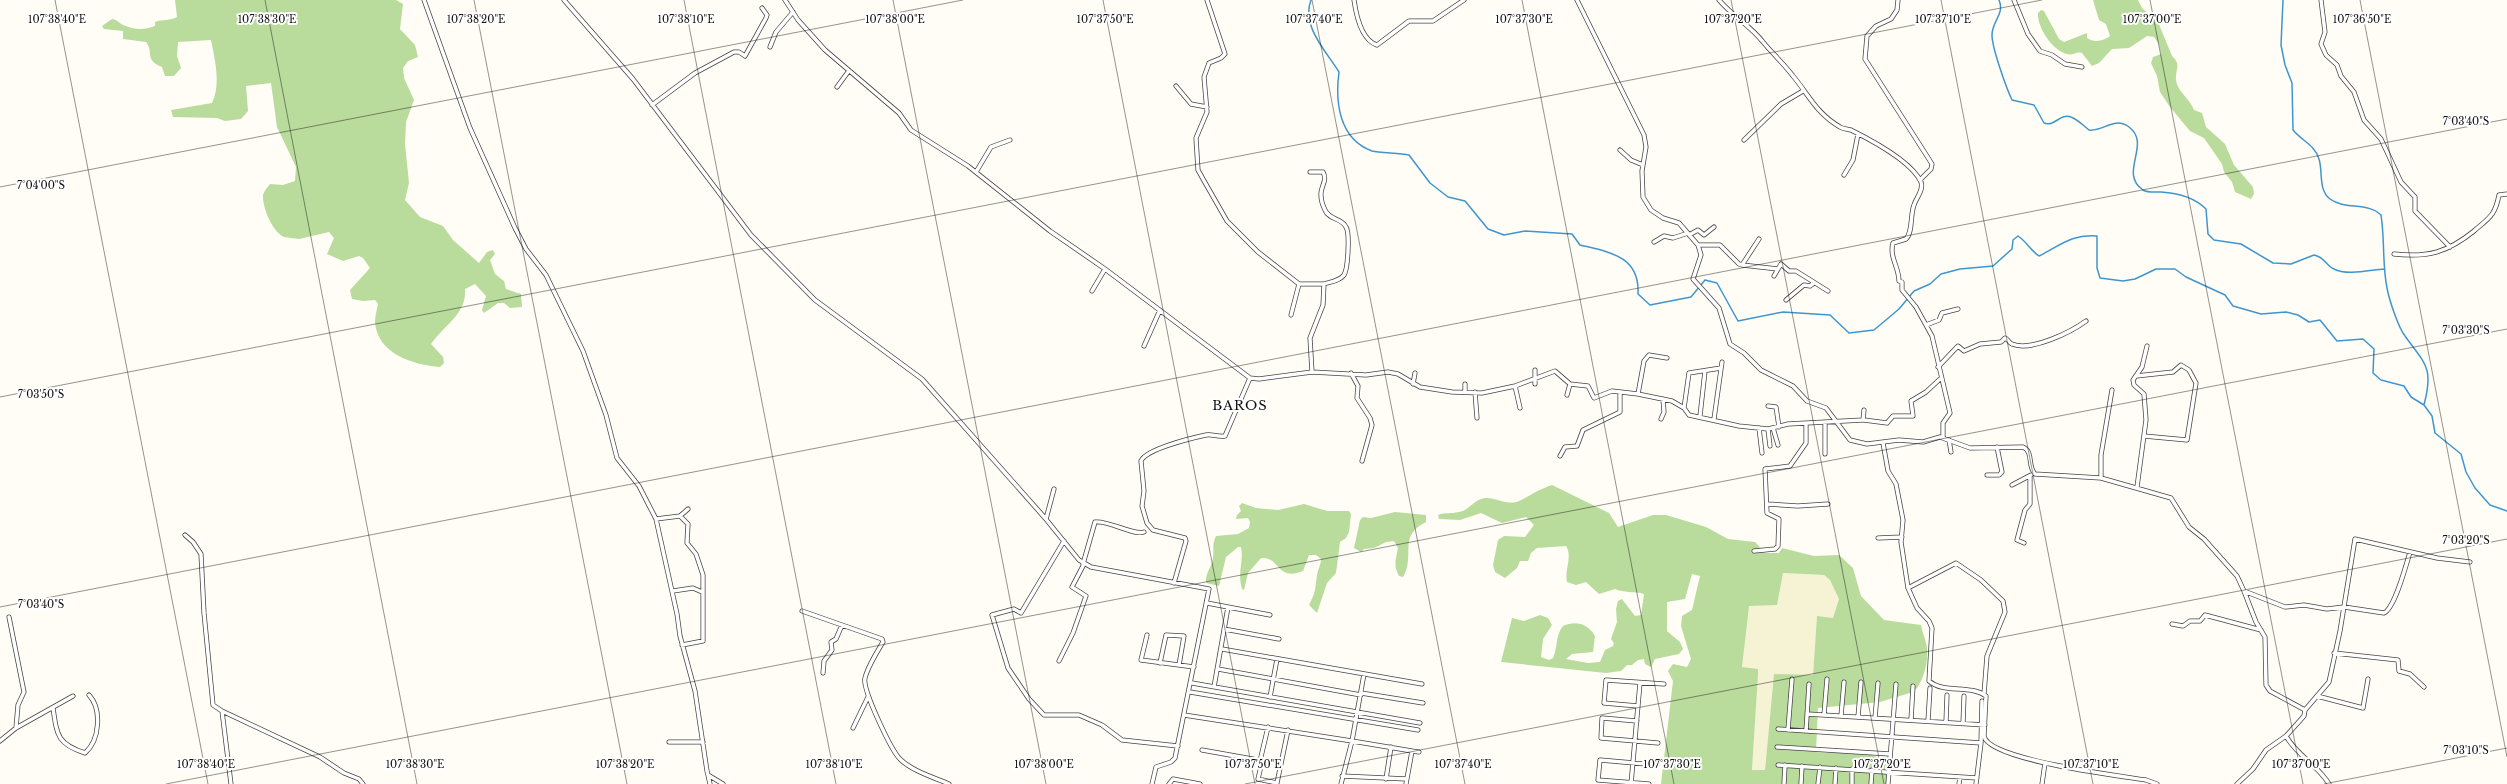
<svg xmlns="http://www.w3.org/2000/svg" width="2507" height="784" viewBox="0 0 2507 784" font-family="'Libre Baskerville',serif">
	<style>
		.farmland { fill: #f6f3d4 }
		.forest { fill: #b9dc9c; fill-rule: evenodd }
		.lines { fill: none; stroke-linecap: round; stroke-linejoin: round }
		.stream { stroke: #3f96cf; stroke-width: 1.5 }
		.street-casing { stroke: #444; stroke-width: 5 }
		.street { stroke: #fff; stroke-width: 3.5 }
		.ticks { fill: none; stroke: #111; stroke-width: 1; stroke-opacity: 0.45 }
		.labels { text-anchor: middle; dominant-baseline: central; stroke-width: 4; stroke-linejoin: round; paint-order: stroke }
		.quarter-label { font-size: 13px; letter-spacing: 1px; fill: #111; stroke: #fff }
		.ticks-label { font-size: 10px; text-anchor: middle; fill: #111; stroke: #fff; stroke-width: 4; stroke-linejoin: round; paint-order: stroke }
	</style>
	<rect width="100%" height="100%" fill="#fffdf5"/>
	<path class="farmland" d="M1783,573L1824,575L1830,580L1839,599L1834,618L1817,617L1813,675H1774L1765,770H1752L1758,675L1742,668L1746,620L1749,606Z"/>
	<path class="forest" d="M175,0H396L403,4L400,29L415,45L418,57L408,61L403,68L404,78L414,100L406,122L405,144L409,183L405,200L420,217L443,226L453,240L479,263L487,252L493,250L495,254L490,260L495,274L504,281L506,289L521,294L522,307L510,308L504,303H498L484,313L482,310L486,296L475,284L465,289C467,314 444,325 431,344L443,357L444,363L440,367C414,365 377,354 375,322C375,316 377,309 378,304L375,300L363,301L352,299L350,290L370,268L363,258L359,256L343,261L327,254L334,238L329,232L299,239L284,237C273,233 262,207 263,195C264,191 267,188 270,184L283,185L295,181L296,167L277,127L271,83L246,86L248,111L241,119L225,121L217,118L173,117L171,110L212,103C221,84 215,60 211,40L178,42L177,56L181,68L174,76H165L162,67C144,60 154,52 146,42L123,39V31L104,29L102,26L112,19C119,20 119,24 126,26C135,30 145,30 155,26V22C163,19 170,21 177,17Z
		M2093,0H2138L2142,8L2158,22L2172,56C2182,65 2175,69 2176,80C2177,91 2190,99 2194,110L2202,113L2206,127L2225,144L2234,165L2253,187L2254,194L2251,199L2235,192L2232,182L2224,172L2222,164L2204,138L2190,131L2170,107L2160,92L2157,76L2151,63L2153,57L2161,54L2159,44L2154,37L2147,36L2129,48L2112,49L2099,63L2092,66L2082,53C2076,51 2073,56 2067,54C2053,51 2037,28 2038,13L2041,10L2044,11L2059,39L2064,42L2087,33V38C2094,43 2104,41 2110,36L2106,24L2099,20Z
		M1552,485L1609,513L1618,527L1653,515H1666L1706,527L1728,539L1755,542L1765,553H1779L1782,548L1814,556L1839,555L1853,568L1861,596L1884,620L1921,625C1922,632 1925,637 1926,643C1930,657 1924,683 1913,692L1880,702L1818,708L1816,752C1839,755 1876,746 1891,768L1889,784H1661L1673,681L1668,671L1673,664L1687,667L1691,659L1681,626L1682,616L1692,610L1700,576L1692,574L1685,599L1667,602V631L1680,642L1683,649L1679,654L1655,659L1651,667L1645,664L1644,659L1638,660L1632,665H1627L1621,671L1606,673L1501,662L1512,618L1524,621L1540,615L1548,618L1552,625L1543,639L1541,657L1549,660L1553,658C1558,647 1555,636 1563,626C1576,620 1588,624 1595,636L1593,652L1572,654L1566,659L1588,663L1600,662L1605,650L1613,646L1614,643L1611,639L1617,622L1616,609L1618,601L1622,599L1635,616L1641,615L1644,594C1634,591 1624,593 1615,589L1599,594L1586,582L1576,585L1567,582C1564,570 1573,557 1566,546L1537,548L1531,553L1528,561H1520L1517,568L1505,578L1495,572L1493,565L1498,540L1504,536L1525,537L1534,525L1526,517L1502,523L1481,513L1460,520L1439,519L1438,515C1446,512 1451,514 1459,512C1470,510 1473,500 1485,498C1496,497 1507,506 1519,501C1530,496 1539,489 1552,485ZM1783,573L1824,575L1830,580L1839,599L1833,618L1817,616L1813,675L1774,674L1765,770H1752L1758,675V669L1742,667L1749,606L1777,605Z
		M1242,503L1256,508L1278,510L1304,504L1327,511H1349L1351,514L1349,532L1346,538L1340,542L1336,573L1327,583L1317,613L1309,605C1316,592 1315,589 1317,575C1318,569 1321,565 1321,559L1316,555H1309L1303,571C1276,582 1280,556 1261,558L1248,573L1244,590L1242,589C1237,572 1244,562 1241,547H1238L1226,557L1219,586L1206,583C1205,573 1212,567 1213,558C1214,549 1212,544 1216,536L1238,534L1249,528L1250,522L1248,518L1236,519L1237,515L1241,511L1239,506Z
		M1395,512L1426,515V522C1397,536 1416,555 1403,577L1399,576C1393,565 1396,559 1398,548L1394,541L1386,542L1374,548L1364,549L1361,552L1354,548L1360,520L1363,517L1371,518Z"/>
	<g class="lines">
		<path class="stream" d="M1311,0C1301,26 1326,51 1339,72C1335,102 1339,139 1372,151C1380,153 1399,153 1409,155L1430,183L1448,197L1465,201L1488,229L1504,235L1525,231L1572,234L1580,245C1609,252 1640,256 1638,294L1650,305L1691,297L1705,280L1717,283L1738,321L1783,312L1830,315L1849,333L1874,330L1899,309L1914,291L1930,284L1941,274L1960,269L1993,266L2012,249L2013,240L2018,236C2027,242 2030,250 2039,256C2061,245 2071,234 2097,236V268L2100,278L2123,281L2135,279L2156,269H2175L2186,277L2225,295L2233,306L2261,314L2286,312L2298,315L2309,322L2320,320L2337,341L2363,339L2374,349L2373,373L2381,380L2404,386L2411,397L2424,405L2432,416L2435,433L2461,454L2466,472L2475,488L2490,505L2507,511
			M1999,0C2005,14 1992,21 1992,35C1992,48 2006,87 2012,100L2034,105L2044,123C2055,127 2060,113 2071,117C2077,119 2084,126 2089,130C2103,132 2114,116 2129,127C2152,144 2118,173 2143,190C2148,193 2155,192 2161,192C2177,193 2194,197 2206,209L2208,234L2214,240L2241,244L2273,263L2291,264L2314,255C2325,257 2326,266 2334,269C2347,276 2370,270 2384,269
			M2283,0L2281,45L2285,65L2292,83L2293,130C2302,141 2315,145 2319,159C2323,171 2318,190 2330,199C2345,210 2368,202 2381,215C2385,240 2382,263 2387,288C2389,299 2398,327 2405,336C2425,364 2434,367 2424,405"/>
		<defs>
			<path id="street" d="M424,0L470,128L515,228L526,249L546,275L583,351L606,415L617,458L639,486L656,519L677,614L680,636L695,691L707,771L708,775L723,784
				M564,0L633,79L751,235L815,300L922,379L1045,518L1079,560L1091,567L1209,589L1175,758L1171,762L1156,767L1152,784
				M785,0L798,20L825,50L899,113L911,130L968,166L1050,231L1105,269L1250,378L1259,379L1312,372L1366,375L1388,372L1398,374L1420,387L1452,392L1482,393L1515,386L1555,371L1570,384L1588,386L1594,398L1612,391L1638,394L1672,401L1684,408L1689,415L1739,426L1768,429L1788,424L1863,420L1864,410
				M1207,0L1225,54L1221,58L1209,63L1204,77L1207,112L1196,138L1198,170L1203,179L1227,221L1258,252L1299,284H1324
				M1354,0C1356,14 1361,40 1377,45L1409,21H1433L1464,0
				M1577,0L1644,135L1646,147L1642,171L1643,197L1651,210L1663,218L1679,223L1698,245L1701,255L1693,279L1719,308L1730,344L1744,353L1761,370L1793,386L1807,401L1826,408L1850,440L1867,444L1899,440L1923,442L1940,437L1970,448L2023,447C2034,452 2027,466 2035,474L2101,478L2171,498L2189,527L2204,539L2237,576L2244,591L2256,622L2265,637L2266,685L2270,691L2305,710L2304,716L2286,736C2297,756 2318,765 2329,784
				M1719,0C1732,16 1751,26 1763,42C1773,54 1784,64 1793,76C1809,95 1816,113 1840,127C1843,129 1847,129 1851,130C1871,140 1912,162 1921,182C1924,190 1916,198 1914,205C1910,215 1913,232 1906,239L1893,243C1889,257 1899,267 1899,281L1902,282V290L1916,307L1932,336L1950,413L1943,423V438
				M1898,0L1897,10L1891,19L1876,26L1867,36L1865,59L1932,164L1931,169L1920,180
				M2014,0L2028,34L2040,51L2052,55L2065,64L2082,67
				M2321,0L2325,32L2321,44L2326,55L2337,65L2341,76L2354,92L2364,120L2381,139L2401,182L2415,197V211L2450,247
				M770,47L776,32L793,12
				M1176,86L1191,104L1207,107
				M837,87L848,72
				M652,105L695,73L734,52H739L745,56L766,18L767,15L762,8
				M1744,140L1781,104L1803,91
				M1620,150L1631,160L1643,165
				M976,172L991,147L1010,140
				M1310,172H1323C1328,181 1320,187 1321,195C1321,200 1323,206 1325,210C1329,220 1342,218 1346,227C1350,233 1348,269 1344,275C1340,281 1330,282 1324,284L1323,305L1310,338L1312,372
				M1844,175L1853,160L1858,134
				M1689,235L1698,230L1704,235L1714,227
				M1759,239L1742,265L1778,269L1774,276
				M1654,242L1664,236L1673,238L1688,233
				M1698,245H1720L1739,264L1742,265
				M2394,254C2428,258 2448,252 2474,231C2489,218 2495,216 2499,195L2507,194
				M1778,269L1781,264L1789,271H1796L1828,291
				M1092,291L1105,269
				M1786,300L1804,285L1810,286L1814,283
				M1291,315L1299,284
				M1926,325L1939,320L1942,313L1958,309
				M1144,346L1160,310
				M1938,367L1958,346L1964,351L1980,344L2001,342L2005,338C2008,339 2009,343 2012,344C2031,352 2071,332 2086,321
				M1535,370V384
				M1351,373L1358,386L1357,398L1370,418L1372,425L1362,461
				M2136,376L2173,372L2181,365L2189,370L2196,383L2187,440L2144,436
				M1413,384L1415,373
				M1465,384V392
				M1515,386L1520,408
				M1475,392L1477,418
				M1638,394L1644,361L1649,355L1667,358
				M1567,395L1570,384
				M1768,406L1776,407L1779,427
				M1684,408L1689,373L1721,368
				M1700,416L1705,371
				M1661,419L1664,412L1663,399
				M1714,419L1722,362
				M1864,420L1887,423L1893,416H1913L1911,401L1926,392L1940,379
				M1825,424V454
				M1759,428L1762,453
				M1773,428L1778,445
				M1768,429L1770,446
				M1949,440L1951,452
				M1883,443L1888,471L1896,484L1903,520L1901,542L1908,588L1917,608L1929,621L1932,628L1929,681C1944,694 1970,684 1986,696L1984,736C1988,760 2121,776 2146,780L2157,784
				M1560,456L1565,447L1577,446L1583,430L1620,412V392
				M1987,475H1999L2002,472L1997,447
				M2101,478V455L2112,390
				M2012,485L2031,475
				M2137,487L2146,420L2144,394L2134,385L2133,380L2142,367L2147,346
				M1767,504L1798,506L1828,504
				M680,516L688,524L687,543L696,554L703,575V641L682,645
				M656,519L680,516L688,509
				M1046,519L1054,489
				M185,535L193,542L201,554L204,613L213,705L222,711L231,784
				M1878,538L1902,537
				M1064,541L1021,613L1014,609L992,615L1008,668L1029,699L1044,715H1079L1102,725L1122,740L1178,746
				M2024,543L2017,540L2025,510L2030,504V476
				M1754,551L1775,549L1778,546L1779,519L1767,513L1765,469L1790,466L1806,443V424
				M1083,564L1095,522C1108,520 1134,536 1144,532
				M1174,583L1186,541L1185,538L1153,530L1147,523L1142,506L1144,491L1141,461C1146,449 1192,438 1206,435C1212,434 1218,437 1225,436L1250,378
				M1908,588L1956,563L1981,580L2003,601L2005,612L1987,656L1984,694
				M673,591L693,588L702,592
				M2244,591L2285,607L2304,605L2327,609L2344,607L2384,613C2395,608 2406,565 2410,552
				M1207,603L1270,615
				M802,611L882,639L883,642C877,652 868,666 865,678C862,689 891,750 900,759C912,771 933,777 949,784
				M9,617L24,692L18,705L16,728
				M2172,624L2183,626L2190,621H2200L2205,615L2261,630
				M1224,629L1279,639
				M1147,635L1141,660L1194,667
				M1222,649L1422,684
				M2334,653L2398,660L2399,671L2410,674L2424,687
				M1059,661L1073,633L1086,596L1072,587L1084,564
				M1160,663L1166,635L1184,636L1179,665
				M1218,669L1361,695
				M823,673L824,661L832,650L831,642L836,639L842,625
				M1364,674L1352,741L1412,751L1406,784
				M1192,683L1420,723
				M1214,687L1228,607
				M1190,692L1418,730
				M1361,693L1423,703
				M2317,696L2363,708L2368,679
				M1270,697L1277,659
				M1638,706L1604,703L1606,680L1664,684
				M53,708C57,735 57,744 85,753C100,740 102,709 89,695
				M2305,710L2329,682L2340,631L2355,539L2437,558L2470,562
				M222,711L320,757L344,773L359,779L363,784
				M1807,714L1985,725
				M1184,715L1352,741L1341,784
				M1824,715L1827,679
				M1841,716L1844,682
				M1858,717L1861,682
				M1875,718L1878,683
				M1911,720L1913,686
				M1637,721L1602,718L1601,738L1658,743
				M1928,721L1930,688
				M1946,722L1947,695
				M1963,723L1964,696
				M853,728L868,697
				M1778,729L1981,743
				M1788,730L1792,679
				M1806,731L1809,684
				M0,741L16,728L73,696
				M669,742H703
				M1777,747L1890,754
				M1202,750L1258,760L1261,766L1258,779L1277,783L1288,730
				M1412,751L1419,752
				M1260,761L1268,727
				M1778,765L1977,778
				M708,775L710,784
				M1342,776L1407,779
				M1386,779L1391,747
				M1169,784L1173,779L1200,784
				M1631,784L1640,683
				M1649,784L1598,780L1600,760L1657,765
				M1784,784L1785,765
				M1801,784L1802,766
				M1818,784L1820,767
				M1835,784L1836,768
				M1852,784V769
				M1871,784L1872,770
				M1888,784L1896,684
				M1959,784L1960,777
				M1976,784L1981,743L1982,701
				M2042,784L2045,763
				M2237,784L2253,769L2266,750L2286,736"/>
		</defs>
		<use href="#street" class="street-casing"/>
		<use href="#street" class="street"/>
	</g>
	<path class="ticks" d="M55,0L208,784M265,0L417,784M474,0L627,784M684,0L836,784M893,0L1046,784M1103,0L1255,784M1312,0L1465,784M1522,0L1674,784M1731,0L1884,784M1941,0L2093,784M2150,0L2303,784M2360,0L2507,757M0,187L963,0M0,397L2042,0M0,607L2507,119M166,784L2507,329M1245,784L2507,539M2324,784L2507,748"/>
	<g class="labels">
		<g class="quarter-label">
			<text x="1240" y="405">BAROS</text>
		</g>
	</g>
	<g class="ticks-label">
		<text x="57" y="23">107°38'40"E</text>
		<text x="267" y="23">107°38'30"E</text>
		<text x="476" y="23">107°38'20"E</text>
		<text x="686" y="23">107°38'10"E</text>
		<text x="895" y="23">107°38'00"E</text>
		<text x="1105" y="23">107°37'50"E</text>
		<text x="1314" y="23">107°37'40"E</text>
		<text x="1524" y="23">107°37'30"E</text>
		<text x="1733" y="23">107°37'20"E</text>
		<text x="1943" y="23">107°37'10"E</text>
		<text x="2152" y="23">107°37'00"E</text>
		<text x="2362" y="23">107°36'50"E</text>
		<text x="2466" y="125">7°03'40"S</text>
		<text x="41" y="189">7°04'00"S</text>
		<text x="2466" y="334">7°03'30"S</text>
		<text x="41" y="398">7°03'50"S</text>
		<text x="2466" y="544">7°03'20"S</text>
		<text x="41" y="608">7°03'40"S</text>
		<text x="2466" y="754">7°03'10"S</text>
		<text x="206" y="768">107°38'40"E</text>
		<text x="415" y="768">107°38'30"E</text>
		<text x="625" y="768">107°38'20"E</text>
		<text x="834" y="768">107°38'10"E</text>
		<text x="1044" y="768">107°38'00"E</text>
		<text x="1253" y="768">107°37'50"E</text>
		<text x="1463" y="768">107°37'40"E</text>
		<text x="1672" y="768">107°37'30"E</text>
		<text x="1882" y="768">107°37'20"E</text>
		<text x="2091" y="768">107°37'10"E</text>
		<text x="2301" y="768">107°37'00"E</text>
	</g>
</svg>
